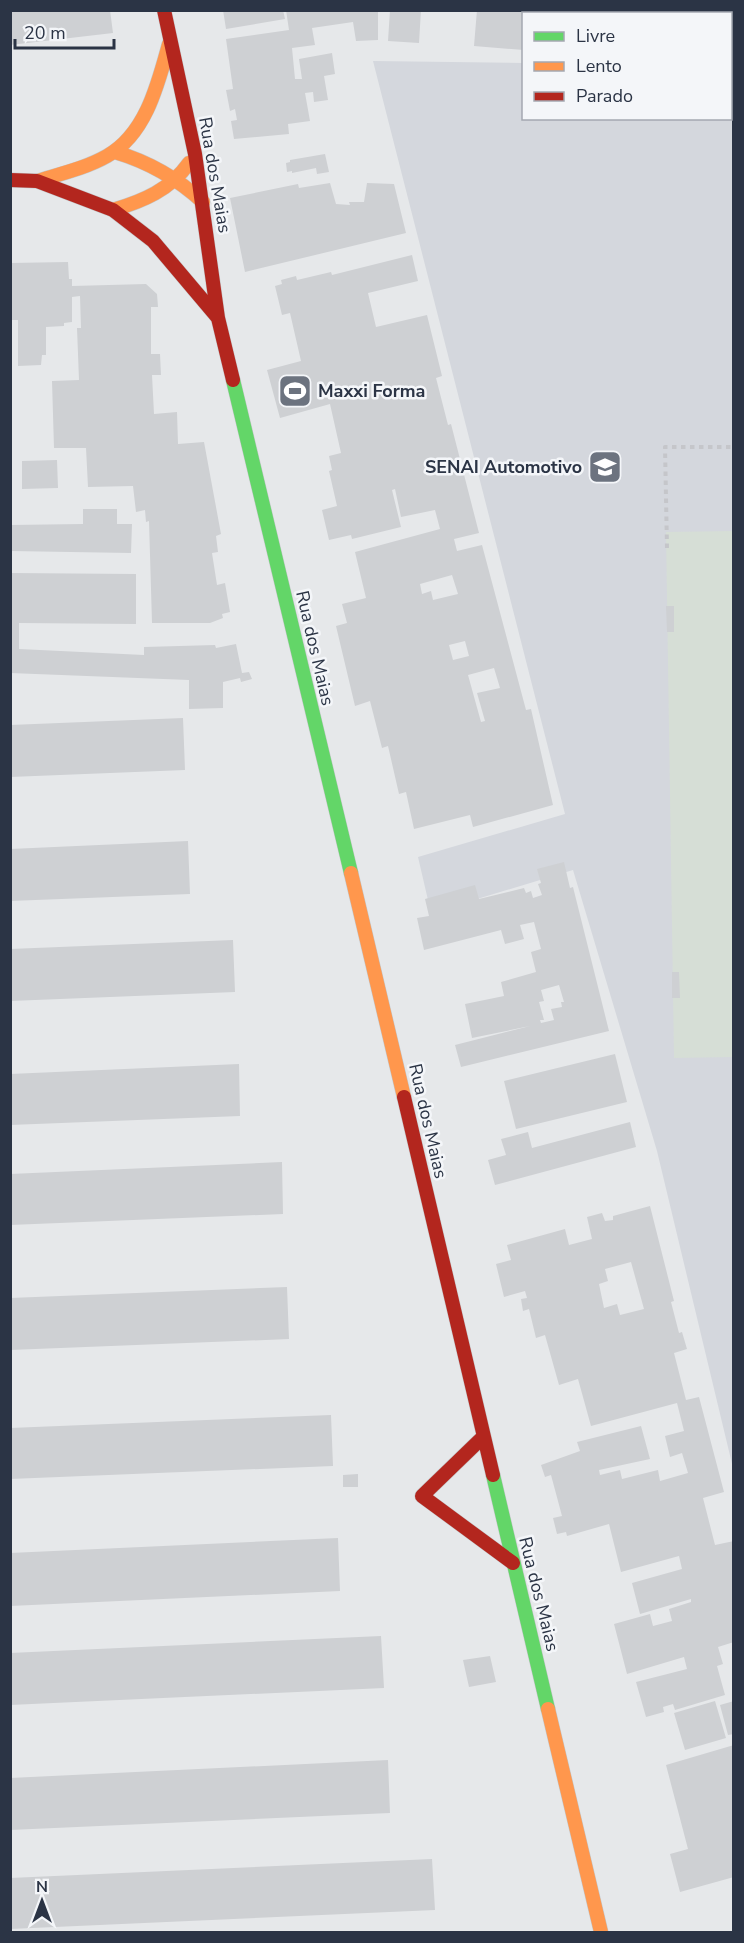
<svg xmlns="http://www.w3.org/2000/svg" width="744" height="1943" viewBox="0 0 744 1943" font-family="'Nunito Sans',sans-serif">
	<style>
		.built { fill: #d4d7dd }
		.green { fill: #d6ded6 }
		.building { fill: #ced0d3; fill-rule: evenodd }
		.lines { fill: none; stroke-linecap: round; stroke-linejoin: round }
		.fast-casing { stroke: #c4c6c8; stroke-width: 15 }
		.slow-casing { stroke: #c4c6c8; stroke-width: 15 }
		.jam-casing { stroke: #c4c6c8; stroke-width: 15 }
		.path { stroke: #c5c6ca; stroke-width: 4; stroke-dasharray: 4.5 4.5; stroke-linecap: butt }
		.fast { stroke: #63d668; stroke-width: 14 }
		.slow { stroke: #ff974d; stroke-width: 14 }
		.jam { stroke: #b3261e; stroke-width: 14 }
		.labels { text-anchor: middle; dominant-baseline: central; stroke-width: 5; stroke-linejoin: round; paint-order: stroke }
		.street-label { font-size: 18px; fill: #2b3445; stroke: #f4f6f9 }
		.poi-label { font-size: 18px; font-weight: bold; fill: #2b3445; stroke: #f4f6f9; text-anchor: start }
	</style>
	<rect width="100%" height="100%" fill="#e6e8ea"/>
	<path class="built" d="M373,61L523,63L524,118H730L731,68L733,69V1468L657,1151L573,870L431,913L418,857L565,814Z"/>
	<path class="green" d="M733,531V1057L674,1058L666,532Z"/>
	<path class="building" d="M10,10H110L113,33L10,45Z
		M223,10H283L285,19L226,29Z
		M286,10H378V40L356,41L353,22L312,28L315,45L292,48L295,79H302L299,59L332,53L335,74L324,76L328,100L314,102L313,92L305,93L310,121L288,124L289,134L234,139L231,121L237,120L235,109L230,111L226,90L233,89L226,39L289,30Z
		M390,10H421L419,43L388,41Z
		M477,10H545L552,12L551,14H524V50L474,46Z
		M635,10H669V14H635Z
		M715,10H734V54H730V14H715Z
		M325,154L329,172L317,174L316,168L292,173V171L287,172L286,163L290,162V160Z
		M330,183L336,204L350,205L349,202H364L367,183L394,184L406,233L245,272L230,198L298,184L299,188Z
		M412,255L418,281L368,293L376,327L427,315L442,376L436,378L448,425L451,424L479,533L454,539L457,551L482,545L526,710L531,709L553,805L473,827L470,815L414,829L406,792L399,794L388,746L382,748L370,701L355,706L336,626L347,623L342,604L366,598L355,552L440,529L435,510L401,517L395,489L392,490L401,527L352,539L351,535L329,540L322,510L337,506L329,471L332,470L329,456L341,453L330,404L280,418L267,370L301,361L290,313L282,315L275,286L282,284L281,280L296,276L297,280L331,272L332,275ZM452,575L458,594L433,600L431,591L422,594L420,584ZM465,641L469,656L453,660L449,645ZM494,668L500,688L477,693L485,721L481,722L468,675Z
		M68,262L69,279H72V286L146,284L157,294L158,307H151V354H160L161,375H152L154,414L177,412L178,444L204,442L221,534L216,536L218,552L212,553L217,585L225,583L230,612L222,614L223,618L210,623H152L149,521L146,522L145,510L136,512L133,486L88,487L86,448H54L52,381L79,380L77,328H81L80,296L72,297V322L64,323V326L46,327V355H42L41,365L18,366V320H10V263Z
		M57,460L58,488L22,489V461Z
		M83,509H117V524H132L131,553L10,551V525L83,524Z
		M10,573L136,574V624L19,623V649L144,655V647L215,645L216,648L236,644L242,673L249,672L252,679L241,682L240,678L223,682V708L189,709V680L10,673Z
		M666,606H674V632H667Z
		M183,718L185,770L10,777V725Z
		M188,841L190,894L10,901V849Z
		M564,862L570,888L573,887L609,1031L461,1067L455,1045L530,1026L472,1038L465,1004L504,996L501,982L536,972L531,952L541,949L534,922L520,925L524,939L505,944L501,930L424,950L417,918L429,916L425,899L475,885L479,899L524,888L526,893L531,891L533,898L542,895L538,884L541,883L537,869ZM559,985L564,1002H561L562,1007L551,1009L554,1020L541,1023L540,1020H544L539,1002L544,1001L541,990Z
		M233,940L235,992L10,1001V949Z
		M672,972H679L680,998H672Z
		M615,1054L627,1102L516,1129L504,1081Z
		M239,1064L240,1116L10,1125V1074Z
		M630,1122L636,1147L495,1185L488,1160L506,1155L501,1139L528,1132L532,1148Z
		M282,1162L283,1214L10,1225V1174Z
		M650,1206L674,1301L671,1302L679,1333L682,1332L687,1349L674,1353L686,1400L699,1397L724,1492L703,1498L715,1545L734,1541V1642L718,1647L723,1664L717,1666L725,1695L675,1710L673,1704L663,1707L664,1712L646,1717L636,1682L687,1669L684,1657L627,1674L614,1624L650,1614L653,1626L672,1621L669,1609L691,1602V1599L640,1614L632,1583L682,1569L679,1556L621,1572L609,1524L567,1536L566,1532L557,1534L553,1518L562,1516L551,1475L545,1477L541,1465L580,1451L577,1442L641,1426L650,1459L599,1470L600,1475L620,1470L622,1479L658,1470L660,1481L688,1473L682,1453L670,1457L665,1436L684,1431L677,1403L591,1426L578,1379L559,1385L545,1335L536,1338L529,1309L523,1311L521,1299L527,1298L525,1291L504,1297L496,1264L511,1260L507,1245L565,1229L569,1245L592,1239L587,1217L602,1213L605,1221L613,1220V1216ZM631,1262L644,1309L620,1315L617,1304L604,1308L599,1284L608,1281L605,1269Z
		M287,1287L289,1339L10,1350V1298Z
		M331,1415L333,1466L10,1479V1428Z
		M358,1474V1487H343V1475Z
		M338,1538L340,1591L10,1606V1553Z
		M381,1636L384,1688L10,1705V1653Z
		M490,1656L496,1682L469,1687L463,1660Z
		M715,1701L726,1738L685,1750L674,1713Z
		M734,1701V1734L728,1735L720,1705Z
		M734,1745V1877L680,1892L670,1854L688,1849L666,1765Z
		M388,1760L390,1813L10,1830V1778Z
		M432,1859L435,1910L10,1929V1878Z"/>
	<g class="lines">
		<defs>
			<path id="fast" d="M233,380L351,873
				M493,1475L548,1709"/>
			<path id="slow" d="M115,152C149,162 177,178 203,202
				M37,181C60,174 86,168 107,156C146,134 158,84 169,44
				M113,210C143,201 170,190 189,163
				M351,873L404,1097
				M548,1709L601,1932"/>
			<path id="jam" d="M164,10L195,154L218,318L233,380
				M10,180L37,181L113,210L153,241L218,318
				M404,1097L493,1475
				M483,1437L422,1496L513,1563"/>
		</defs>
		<use href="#fast" class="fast-casing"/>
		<use href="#slow" class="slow-casing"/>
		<use href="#jam" class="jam-casing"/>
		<path class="path" d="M667,548L665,447H734"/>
		<use href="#fast" class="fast"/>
		<use href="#slow" class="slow"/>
		<use href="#jam" class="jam"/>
	</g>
	<defs>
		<symbol id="stadium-square" viewBox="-11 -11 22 22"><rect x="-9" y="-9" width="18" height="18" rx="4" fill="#6c737f" stroke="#f4f6f9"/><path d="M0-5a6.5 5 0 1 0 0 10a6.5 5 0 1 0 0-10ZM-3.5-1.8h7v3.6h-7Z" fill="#fff"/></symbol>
		<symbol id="university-square" viewBox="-11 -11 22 22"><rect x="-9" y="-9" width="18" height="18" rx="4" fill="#6c737f" stroke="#f4f6f9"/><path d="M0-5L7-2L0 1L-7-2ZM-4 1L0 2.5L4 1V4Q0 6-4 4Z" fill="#fff"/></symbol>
	</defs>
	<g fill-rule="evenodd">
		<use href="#stadium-square" x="276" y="372" width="38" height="38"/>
		<use href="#university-square" x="586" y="448" width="38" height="38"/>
	</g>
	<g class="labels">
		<g class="street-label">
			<text transform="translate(215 175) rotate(80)">Rua dos Maias</text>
			<text transform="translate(315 648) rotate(77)">Rua dos Maias</text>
			<text transform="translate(428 1121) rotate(77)">Rua dos Maias</text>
			<text transform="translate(539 1594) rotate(76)">Rua dos Maias</text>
		</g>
		<g class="poi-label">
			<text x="318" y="391">Maxxi Forma</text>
			<text x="582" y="467" text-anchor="end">SENAI Automotivo</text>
		</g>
	</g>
	<rect width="744" height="1943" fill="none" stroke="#2b3445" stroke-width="24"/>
	<rect x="522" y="12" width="210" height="108" fill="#f4f6f9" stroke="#a4a8b1" stroke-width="1.5"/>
	<rect x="534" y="32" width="30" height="9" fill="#63d668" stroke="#a4a8b1" stroke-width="1.5"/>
	<text x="576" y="42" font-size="18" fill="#2b3445">Livre</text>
	<rect x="534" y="62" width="30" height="9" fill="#ff974d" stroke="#a4a8b1" stroke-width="1.5"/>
	<text x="576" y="72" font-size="18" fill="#2b3445">Lento</text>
	<rect x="534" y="92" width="30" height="9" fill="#b3261e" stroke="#a4a8b1" stroke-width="1.5"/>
	<text x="576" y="102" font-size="18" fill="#2b3445">Parado</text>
	<g transform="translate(42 1901)" stroke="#f4f6f9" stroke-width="4.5" paint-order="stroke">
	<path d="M0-4.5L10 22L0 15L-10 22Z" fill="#2b3445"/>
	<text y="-9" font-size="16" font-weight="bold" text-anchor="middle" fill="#2b3445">N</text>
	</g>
	<path d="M15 39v9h99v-9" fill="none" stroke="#2b3445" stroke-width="3"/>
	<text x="24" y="39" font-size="18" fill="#2b3445" stroke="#f4f6f9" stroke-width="4.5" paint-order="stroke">20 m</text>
</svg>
